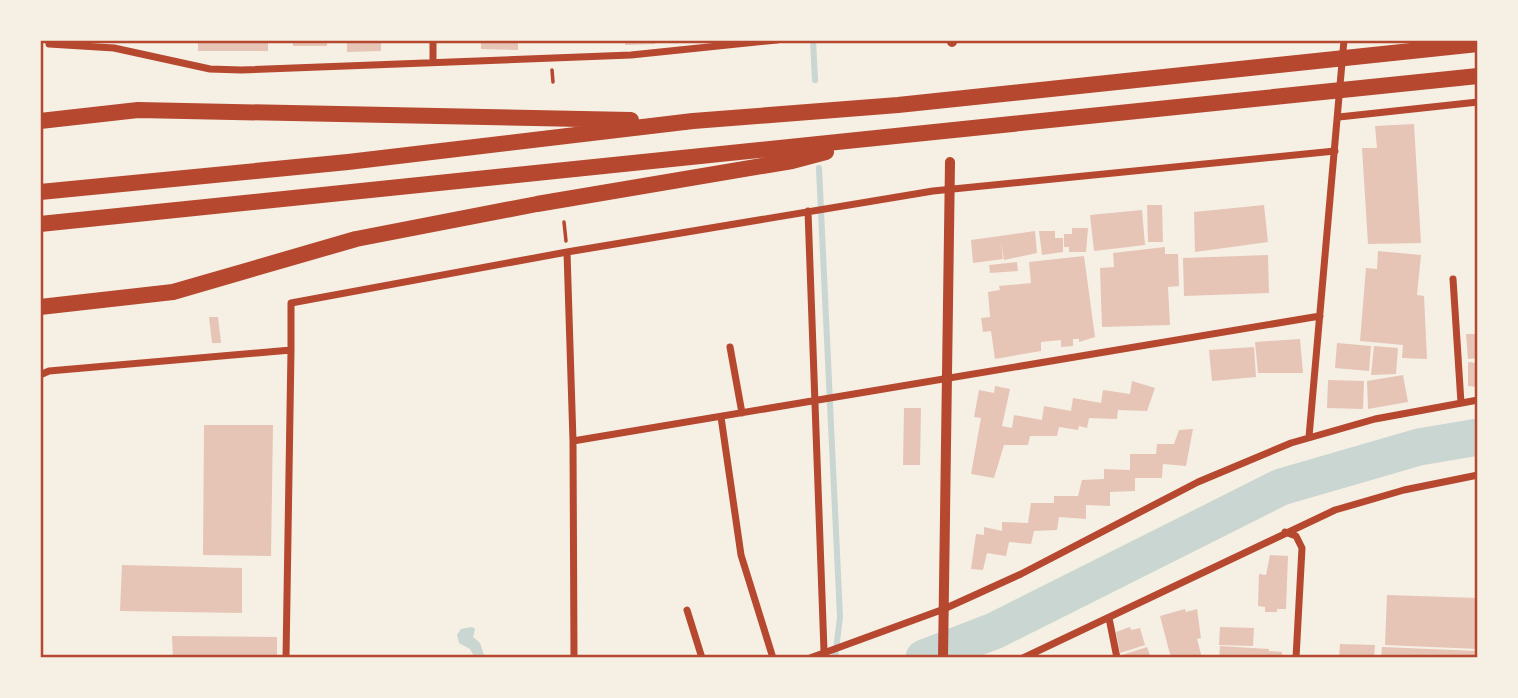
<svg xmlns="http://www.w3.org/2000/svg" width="1518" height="698" viewBox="0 0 1518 698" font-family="'PT Sans Narrow',sans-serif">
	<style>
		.water { fill: #c9d6d2 }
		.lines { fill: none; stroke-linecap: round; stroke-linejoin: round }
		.stream { stroke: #c9d6d2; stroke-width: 6 }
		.river { stroke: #c9d6d2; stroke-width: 37 }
		.building { fill: #e6c5b7 }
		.path { stroke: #b5482f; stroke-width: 3.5 }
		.minor { stroke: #b5482f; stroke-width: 7 }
		.tertiary { stroke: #b5482f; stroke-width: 10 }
		.motorway { stroke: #b5482f; stroke-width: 16 }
		.neatline { fill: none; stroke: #b5482f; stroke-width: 2.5 }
	</style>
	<rect width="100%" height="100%" fill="#f6efe4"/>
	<path class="water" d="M472,627L475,629L473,637L480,643L485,658H475L470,649L459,643L457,635L461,629Z"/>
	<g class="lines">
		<path class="stream" d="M813,40L815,80
			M819,168L840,617L835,658"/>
		<path class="river" d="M924,658L994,631L1281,487L1419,447L1478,437"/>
	</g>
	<path class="building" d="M198,40H268V51H198Z
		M293,40H327V46H293Z
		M347,40H381V51L347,52Z
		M481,40H518V50L481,49Z
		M625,40H655V44L625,45Z
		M1414,124L1421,243L1368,244L1362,148H1377L1375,126Z
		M1147,205H1162L1163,242H1148Z
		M1264,205L1268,242L1195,252L1194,212Z
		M1142,210L1145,245L1094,251L1090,215Z
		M1072,228H1088L1086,252H1069V247H1064V234H1072Z
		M1035,231L1037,253L1004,260L1001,241L1003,259L973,263L971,240Z
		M1039,231H1055V238H1063V252L1042,255Z
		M1165,247V254H1178L1179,286L1168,287L1170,325L1102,327L1100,268L1114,267L1113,253Z
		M1378,251L1421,255L1417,295L1424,296L1427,359L1402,358L1403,345L1360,341L1366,268L1377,269Z
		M1268,255L1269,293L1184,296L1183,258Z
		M1084,256L1095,337L1079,342V339H1073V346L1061,347V340L1041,342V351L995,359L991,331L983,332L981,318L990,317L988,292L1000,290L999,286L1031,283L1029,262Z
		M1017,262L1018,271L990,273L989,265Z
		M209,317H218L221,343H212Z
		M1466,334H1478V358L1468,359Z
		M1300,339L1303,373H1258L1255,342Z
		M1337,343L1371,346L1369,371L1335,368Z
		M1374,346L1398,348L1396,374L1371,375Z
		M1254,347L1256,377L1212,381L1209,350Z
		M1468,362L1478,363V387L1468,386Z
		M1403,375L1408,402L1368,409L1367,381Z
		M1328,380L1364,381L1363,409L1327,408Z
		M1132,381L1155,388L1147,411L1118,410L1117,419L1089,418L1087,428L1079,426L1078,430L1059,427L1057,436H1030L1028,445H1004L994,478L971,474L981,418L974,417L979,390L994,393L995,386L1010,389L1002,426L1012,428L1014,415L1042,420L1044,406L1071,411L1073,398L1101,403L1103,390L1130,394Z
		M904,408H921L920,465H903Z
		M204,425H273L271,556L203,555Z
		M1193,429L1186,466L1163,464L1162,478H1135V491L1110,492V506L1086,505V519L1059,517L1057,530L1034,531L1031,544L1009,542L1006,556L987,553L983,570L971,569L976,534L984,535V527L1002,531V522L1028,523L1031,503H1054V496H1078L1082,480L1104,479V469L1130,470V454H1156L1157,444H1174L1179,430Z
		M1270,555L1288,556L1286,609H1277V612H1265V607L1258,606L1259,574L1266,575Z
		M122,565L242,568V613L120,611Z
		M1387,595L1478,598V649L1385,645Z
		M1185,609L1186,612L1197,609L1201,638L1197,639L1202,658H1171L1160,616Z
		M1130,627L1131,630L1140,628L1145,645L1120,653L1116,632Z
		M1220,627L1254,628L1253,646L1219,645Z
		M172,636L277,637V658H173Z
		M1340,644L1375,645L1374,658H1339Z
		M1220,646L1269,649V651L1282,652V658H1219Z
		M1147,647L1151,658H1123L1122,655Z
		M1382,647L1478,651V658H1381Z"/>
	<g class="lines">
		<path class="path" d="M552,70L553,82
			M564,222L566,241"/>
		<path class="minor" d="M49,40V44L114,48L210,69L241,70L631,55L777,40
			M433,62V40
			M1339,117L1478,102
			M808,211L824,651
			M567,252L573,441L574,658
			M1453,279L1461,403
			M730,347L742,413
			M40,375L49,371L291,350V303L567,252L933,191L1335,151
			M721,417L741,555L773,658
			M1309,437L1344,40
			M573,441L1320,316
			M1285,532L1296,536L1302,548L1296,658
			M687,610L702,658
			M1109,618L1117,658
			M286,658L291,350
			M810,658L944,609L1021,574L1198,482L1291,443L1375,419L1478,400
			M1023,658L1335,510L1404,490L1478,475"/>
		<path class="tertiary" d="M952,42V40
			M943,658L950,162"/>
		<path class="motorway" d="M40,121L138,110L631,120
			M40,192L348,162L693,121L898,105L1478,44
			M40,224L1478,76
			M40,307L173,292L356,239L537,204L792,161L826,152"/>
	</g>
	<rect width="1518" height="698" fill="none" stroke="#f6efe4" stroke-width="84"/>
	<rect x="42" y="42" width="1434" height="614" class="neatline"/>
</svg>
